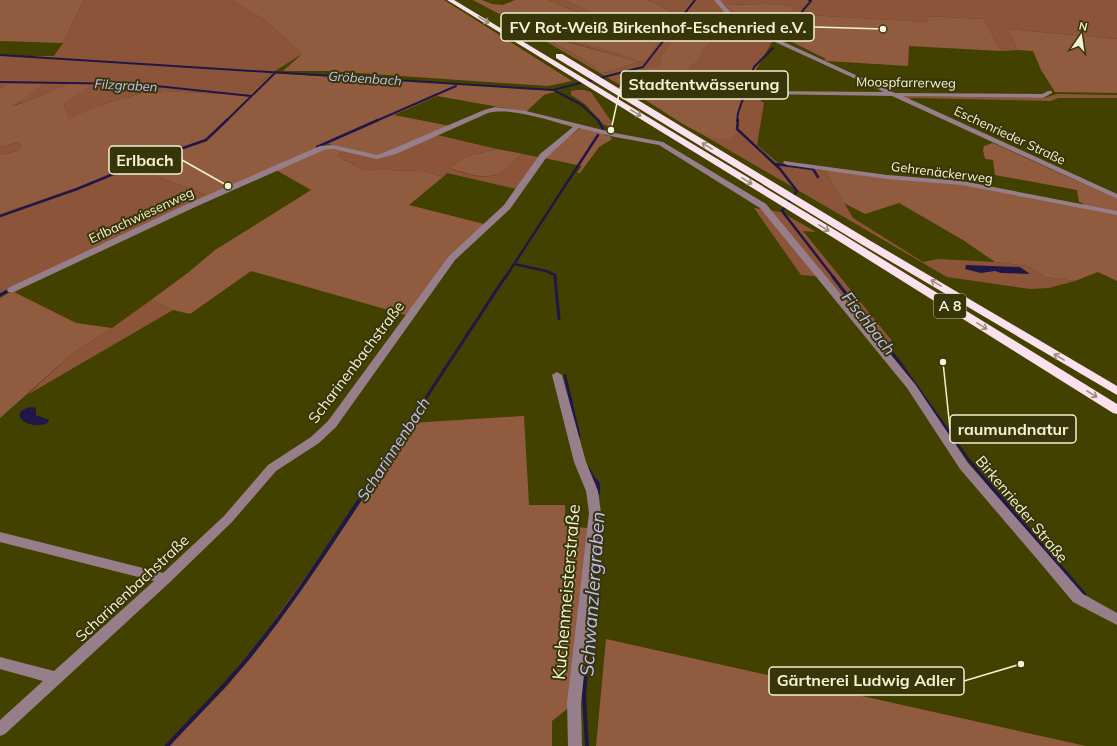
<svg xmlns="http://www.w3.org/2000/svg" width="1117" height="746" viewBox="0 0 1117 746" font-family="Mulish,sans-serif">
	<style>
		.green { fill: #915b3f }
		.forest { fill: #8c553a }
		.water { fill: #201746 }
		.lines { fill: none; stroke-linecap: round; stroke-linejoin: round }
		.stream-far3 { stroke: #201746; stroke-width: 2 }
		.stream-far2 { stroke: #201746; stroke-width: 2.5 }
		.stream-far1 { stroke: #201746; stroke-width: 3 }
		.stream { stroke: #201746; stroke-width: 4 }
		.minor { fill: #977e8b; fill-rule: evenodd }
		.highway { fill: #fae1ed; fill-rule: evenodd }
		.oneway { stroke: #998c7b }
		.labels { text-anchor: middle; dominant-baseline: central; stroke-width: 4; stroke-linejoin: round; paint-order: stroke }
		.far-water-label { font-size: 13px; font-style: italic; fill: #c1beff; stroke: #383609 }
		.far-street-label { font-size: 13px; fill: #f2f2d4; stroke: #383609 }
		.shield { fill: #383609; stroke: #baba97; stroke-width: 1 }
		.shield-label { font-size: 14px; font-weight: bold; fill: #f2f2d4 }
		.street-label { font-size: 15px; fill: #f2f2d4; stroke: #383609 }
		.water-label { font-size: 16px; font-style: italic; fill: #c1beff; stroke: #383609 }
		.near-street-label { font-size: 18px; fill: #f2f2d4; stroke: #383609 }
		.near-water-label { font-size: 19px; font-style: italic; fill: #c1beff; stroke: #383609 }
		.leader { fill: none; stroke: #f2f2d4; stroke-width: 1.5 }
		.callout-dot { fill: #f2f2d4; stroke: #383609; stroke-width: 1.5 }
		.callout { fill: #383609; stroke: #f2f2d4; stroke-width: 1.5 }
		.callout-label { font-size: 16px; text-anchor: middle; font-weight: bold; fill: #f2f2d4 }
	</style>
	<rect width="100%" height="100%" fill="#434100"/>
	<path class="green" d="M0,0H84L63,43L0,41Z
		M231,0H444L572,81L548,86L329,71H283L302,54L265,20Z
		M473,0H482L492,4L503,5L515,0H548L590,17L591,21C586,30 574,35 563,34C556,33 537,21 529,17L528,18L535,21L533,24L576,39L601,16L563,0H647L658,4L672,13L667,22L665,32L647,60L642,62C624,57 583,39 568,42L639,62L605,73L599,71L585,60Z
		M766,2L770,4L793,6L791,14L928,22L926,16L984,19L1001,51L909,46L908,66L827,61L824,60L826,59L790,41L777,40L741,19L724,4L757,5Z
		M1007,29L1117,39V93L1055,92L1041,70L1033,51L1018,50Z
		M686,30L689,33L714,40L702,51L699,61L689,67L703,72L740,75L745,78L740,100L738,133C734,138 729,140 722,140C699,138 663,110 642,98V87L617,82L614,79L625,76L659,59L678,31Z
		M272,73L553,90L556,91L564,89L544,95L526,112L437,96L394,115L450,126L377,156L328,144L209,196L135,168L0,214V155L17,151L22,146L18,142L0,147V88L7,84H45L13,106L30,100L67,84H96L64,104L69,118L106,103L142,93L164,91L247,95Z
		M580,128L604,133V135L610,136L612,139L599,147L580,173H577L582,166L544,158Z
		M993,143L1117,199V212L1083,206V203L1079,202L1077,190L995,175L993,160L985,159L983,150L984,146Z
		M332,149L343,151L337,155L344,160L371,171L382,168L397,171L420,170L443,177L409,205L484,224L406,315L251,271L190,314L173,310L151,300L189,272L215,250L311,190L276,170L321,150Z
		M497,149L523,154C515,159 511,167 504,171C486,182 466,173 448,168L465,157Z
		M778,163L949,182L1117,214V281L1098,272L1075,281L1045,277L1028,266L995,262L963,240L899,203L865,214L844,203L825,170Z
		M12,291L76,323L112,328L73,353L0,418V298Z
		M524,416L529,505H565V526L588,528L567,709L552,721V746H169L229,684L343,524L411,423Z
		M606,639L1086,746H596Z"/>
	<path class="forest" d="M84,0H231L265,20L302,54L272,73L247,95L164,91L142,93L106,103L69,119L64,104L95,84H67L30,100L11,106L45,84H7L0,88V56H54L63,43Z
		M548,0H563L601,16L607,24L608,28L588,37L559,41L532,24L534,21L528,18L529,17C537,20 556,33 563,34C574,35 586,30 591,21L590,17Z
		M647,0H1117V39L1007,29L1018,50L1001,51L984,19L927,16L928,22L790,14L793,6L770,4L766,2L757,5L725,4L741,19L777,40L772,42L753,75L751,93L764,103L757,145L778,163L825,170L853,218L923,262L938,259L995,262L1028,266L1045,277L1075,281L1049,288L1030,289L947,277L698,132C712,137 727,145 738,133L740,100L745,78L740,75L703,72L688,69L689,67L699,61L702,51L714,40L689,33L686,30L678,31L659,59L661,62V66L614,79L617,82L643,87L642,98L508,19L585,60L599,71L605,73L638,62L567,41C586,40 622,56 642,62L647,60L665,32L667,22L672,13L658,4Z
		M577,90H584L591,92L613,124V128L603,124L585,104L571,95V91Z
		M1057,94L1117,95V98H1058L1051,101L913,98L907,99L902,96L1044,98Z
		M437,135L497,149L465,157L448,168C465,174 487,182 504,171C511,167 515,159 523,154L538,157L517,189L447,173L443,177L420,170L397,171L382,168L371,171L360,170L356,168L355,164L344,160L337,155L343,151L380,158Z
		M18,142L22,146L17,151L0,155V147Z
		M135,168L209,196L0,295V214Z
		M754,208L781,212L816,232L803,231L892,341L879,343L826,277L801,275Z
		M151,300L173,310L27,395L73,353L112,328Z"/>
	<path class="water" d="M966,265L1020,267L1030,274L1001,273L995,271L981,273L965,269Z
		M32,407L36,408V415L49,420L48,423C39,427 23,426 19,415C22,409 25,408 32,407Z"/>
	<g class="lines">
		<path class="stream-far3" d="M791,38C794,23 800,12 811,1L809,0
			M0,55L553,90L643,67L695,0
			M0,82L137,84L251,96
			M554,90L582,105L599,121
			M745,94H782
			M226,121L275,73
			M376,121L456,86
			M737,121L738,113L754,67L773,48"/>
		<path class="stream-far2" d="M598,120L603,129
			M738,120L737,129L780,169L797,191L782,211L834,278
			M317,147L378,120
			M775,164L813,169L818,177
			M0,216L77,189L140,163L206,140L227,120
			M514,264L546,271L555,275V278
			M505,278L598,135"/>
		<path class="stream-far1" d="M555,277L559,319
			M833,277L900,363L968,459L987,482
			M0,295L11,289
			M565,376L579,436
			M588,468L596,482
			M371,482L505,277"/>
		<path class="stream" d="M596,481L598,484V493
			M986,481L1084,594
			M167,746C192,719 219,692 243,664C291,606 331,543 372,481
			M587,746L584,695L598,541"/>
		<path class="minor" d="M714,0H720L730,12L753,28L895,93L1042,94L1048,91H1052V93L1043,98L903,96L1117,194V199L892,96L759,94V92L761,91L884,92L749,30L726,14Z
			M495,107L526,111L615,133L663,142L766,204L915,384L968,463L1083,594L1117,613V625L1073,602L1037,559L960,469L907,388L760,208L659,145L615,137L579,128L546,158L510,209L455,260L336,427L319,443L276,471L232,522L169,583L5,734L0,736V720L43,681L0,669V657L54,671L154,581L0,542V532L163,573L224,516L268,465L311,437L328,421L449,256L504,205L540,154L573,127C550,121 511,107 488,113L396,154L377,159L333,149L324,150L193,208L14,292H8L7,290L8,288L187,204L320,146L333,145L377,155L390,150L484,110Z
			M784,161L887,175L962,181L1117,211V215L962,185L887,179L787,165L783,163Z
			M557,372L562,375L586,462L598,491L601,513L581,703L582,746H568L567,703L589,513L586,491L574,462L552,375Z"/>
		<path class="highway" d="M447,0H454L845,236L1117,404V414L1113,413L837,240Z
			M556,54H562L869,240L1117,386V395L861,244L556,58Z"/>
	</g>
	<defs><path id="oneway-shaft" d="M-6 0H5M1.5-3L5.5 0L1.5 3" fill="none" stroke-width="1.6" stroke-linecap="round" stroke-linejoin="round"/></defs>
	<g class="oneway">
		<use href="#oneway-shaft" transform="translate(484 20) rotate(31)"/>
		<use href="#oneway-shaft" transform="translate(636 113) rotate(31)"/>
		<use href="#oneway-shaft" transform="translate(707 146) rotate(-149)"/>
		<use href="#oneway-shaft" transform="translate(747 181) rotate(31)"/>
		<use href="#oneway-shaft" transform="translate(824 228) rotate(31)"/>
		<use href="#oneway-shaft" transform="translate(936 283) rotate(-149)"/>
		<use href="#oneway-shaft" transform="translate(982 326) rotate(32)"/>
		<use href="#oneway-shaft" transform="translate(1059 357) rotate(-149)"/>
		<use href="#oneway-shaft" transform="translate(1092 394) rotate(32)"/>
	</g>
	<g class="labels">
		<g class="far-water-label">
			<text transform="translate(365 78) rotate(4)">Gröbenbach</text>
			<text transform="translate(126 85) rotate(3)">Filzgraben</text>
		</g>
		<g class="far-street-label">
			<text transform="translate(906 82) rotate(1)">Moospfarrerweg</text>
			<text transform="translate(1010 135) rotate(25)">Eschenrieder Straße</text>
			<text transform="translate(942 172) rotate(7)">Gehrenäckerweg</text>
			<text transform="translate(141 215) rotate(-25)">Erlbachwiesenweg</text>
		</g>
		<rect class="shield" x="934" y="294" width="32" height="24" rx="3"/>
		<g class="shield-label">
			<text x="950" y="306">A 8</text>
		</g>
		<g class="street-label">
			<text transform="translate(356 362) rotate(-53)">Scharinenbachstraße</text>
			<text transform="translate(1022 509) rotate(50)">Birkenrieder Straße</text>
			<text transform="translate(132 588) rotate(-43)">Scharinenbachstraße</text>
		</g>
		<g class="water-label">
			<text transform="translate(869 323) rotate(52)">Fischbach</text>
			<text transform="translate(393 449) rotate(-57)">Scharinnenbach</text>
		</g>
		<g class="near-street-label">
			<text transform="translate(566 592) rotate(-85)">Kuchenmeisterstraße</text>
		</g>
		<g class="near-water-label">
			<text transform="translate(592 594) rotate(-86)">Schwanzlergraben</text>
		</g>
	</g>
	<path class="leader" d="M883 29L814 27M611 130L621 85M228 186L182 160M943 362L950 429M1021 664L964 681"/>
	<g class="callout-dot">
		<circle cx="883" cy="29" r="4"/>
		<circle cx="611" cy="130" r="4"/>
		<circle cx="228" cy="186" r="4"/>
		<circle cx="943" cy="362" r="4"/>
		<circle cx="1021" cy="664" r="4"/>
	</g>
	<g class="callout">
		<rect x="501" y="13" width="313" height="28" rx="4"/>
		<rect x="621" y="71" width="167" height="28" rx="4"/>
		<rect x="109" y="146" width="73" height="28" rx="4"/>
		<rect x="950" y="415" width="126" height="28" rx="4"/>
		<rect x="769" y="667" width="195" height="28" rx="4"/>
	</g>
	<g class="callout-label">
		<text x="658" y="33">FV Rot-Weiß Birkenhof-Eschenried e.V.</text>
		<text x="704" y="90">Stadtentwässerung</text>
		<text x="145" y="166">Erlbach</text>
		<text x="1013" y="435">raumundnatur</text>
		<text x="866" y="686">Gärtnerei Ludwig Adler</text>
	</g>
	<g transform="translate(1081 36) rotate(13)" stroke="#383609" stroke-width="3" paint-order="stroke">
	<path d="M0-3L7 15L0 10L-7 15Z" fill="#f2f2d4"/>
	<text y="-6" font-size="11" font-weight="bold" text-anchor="middle" fill="#f2f2d4">N</text>
	</g>
</svg>
